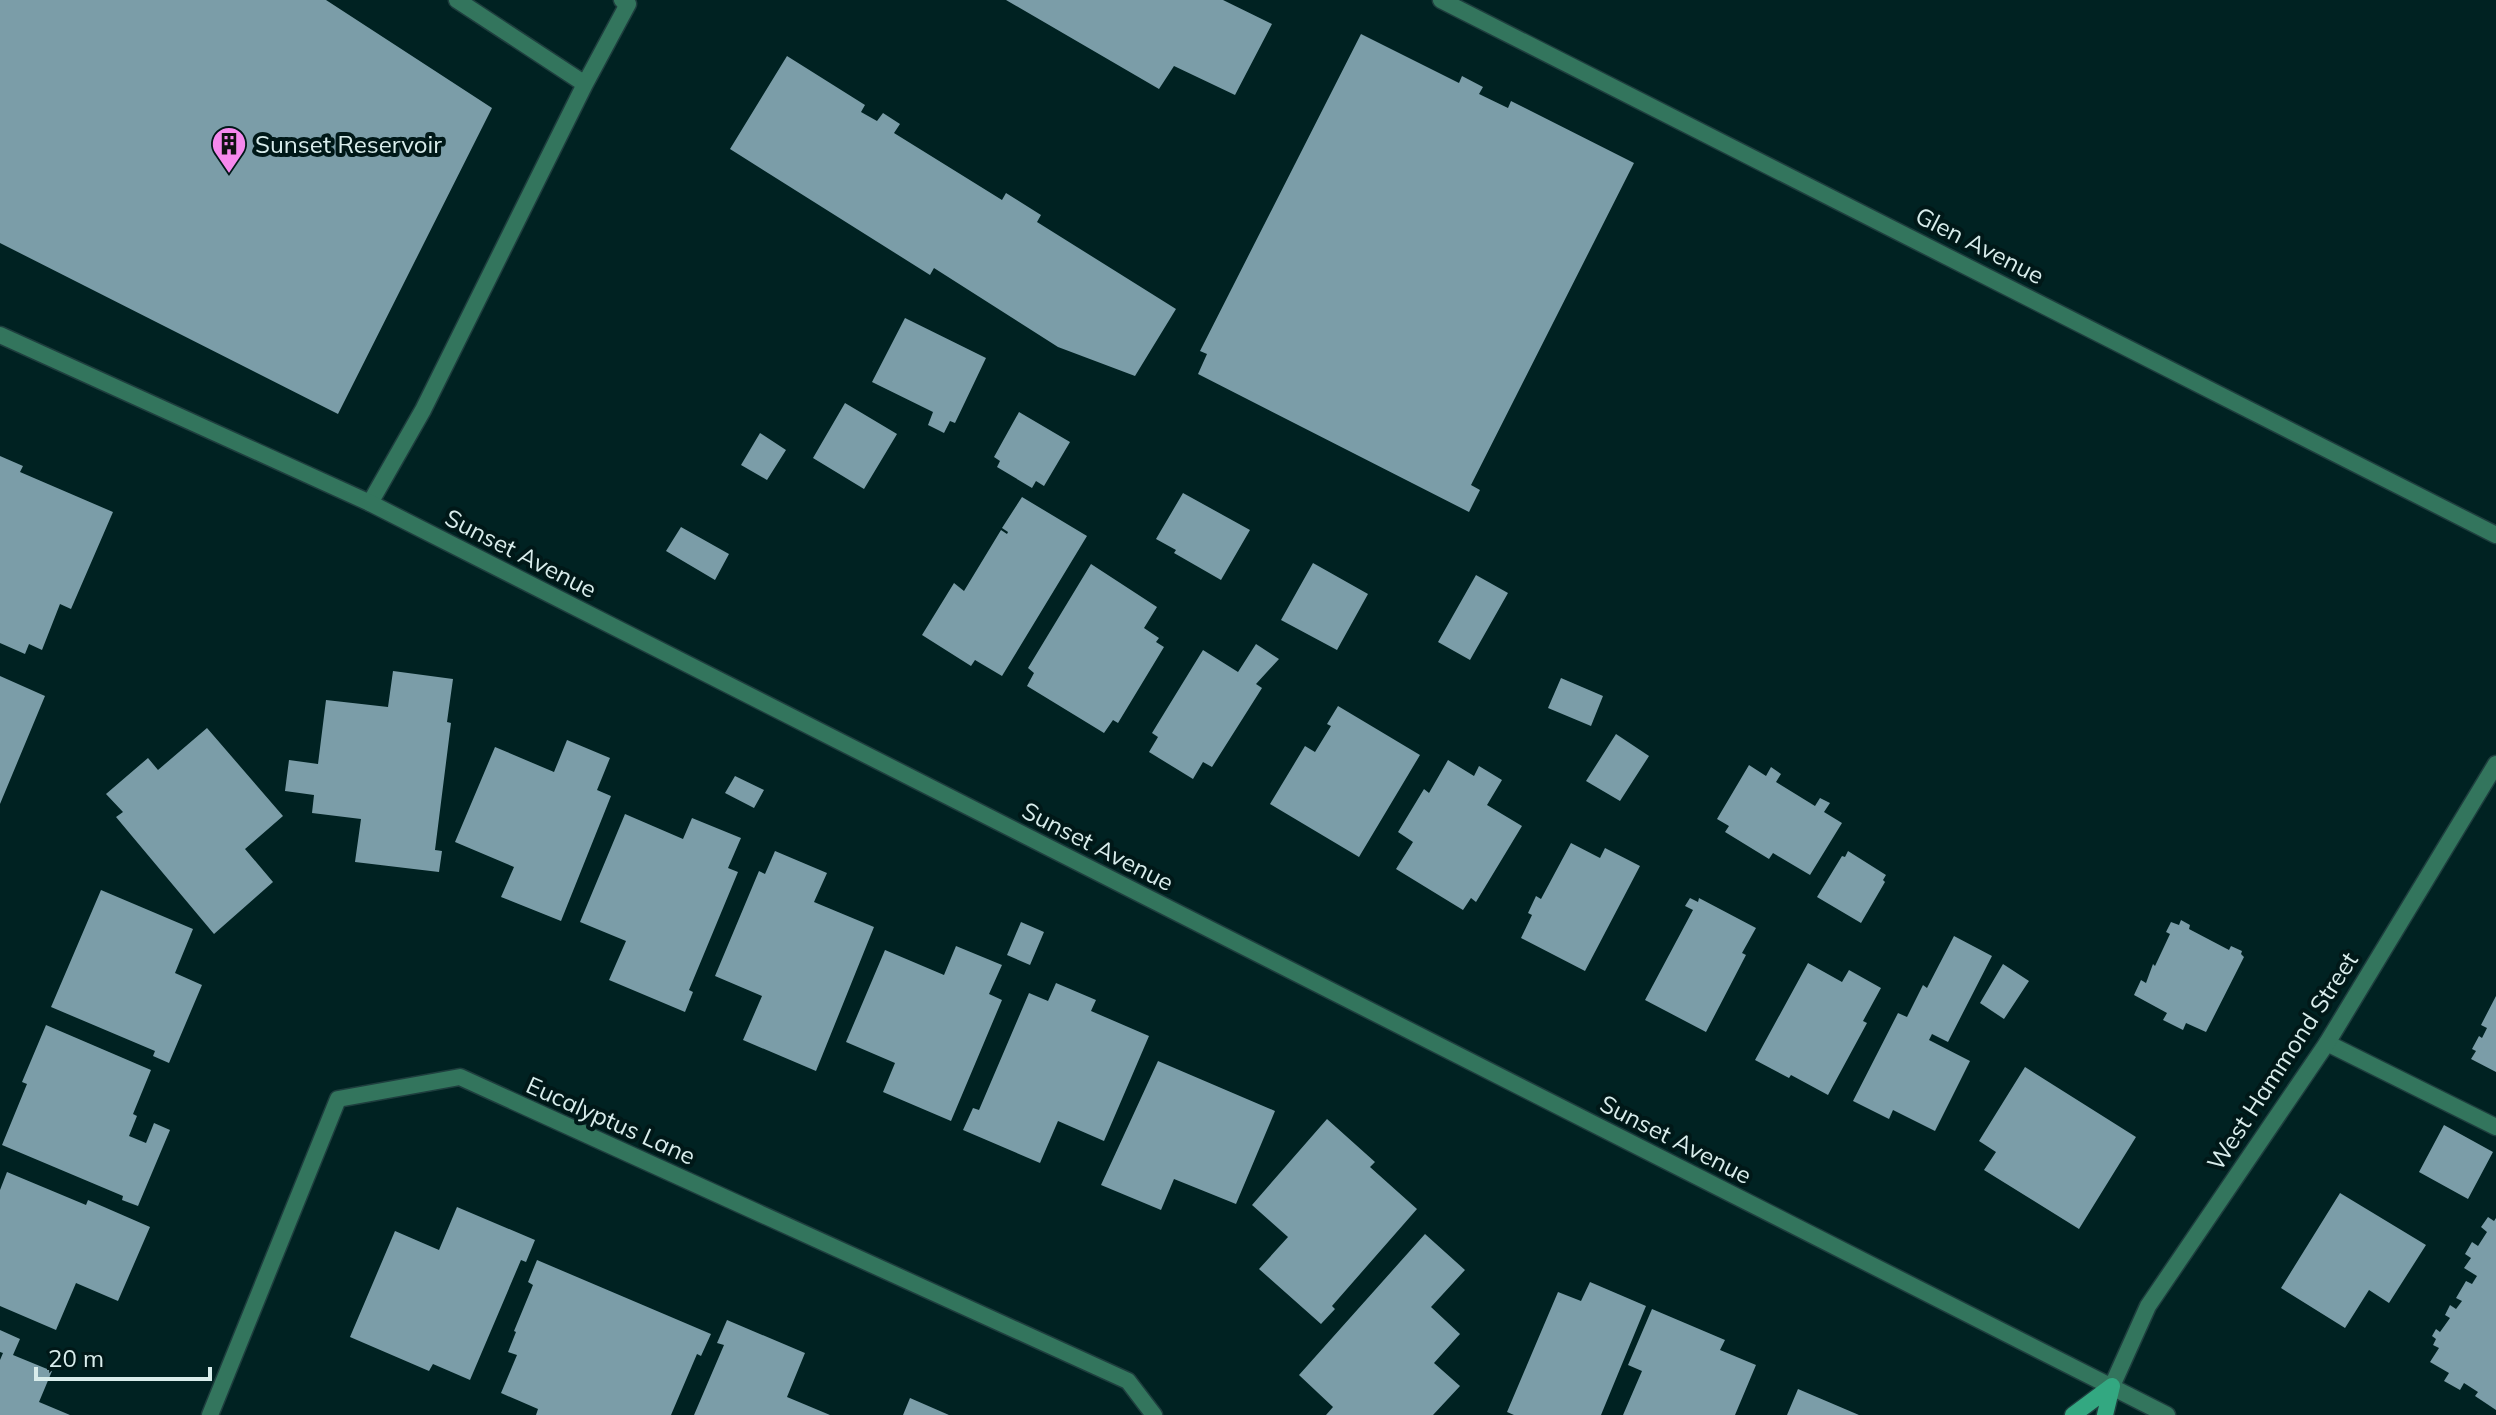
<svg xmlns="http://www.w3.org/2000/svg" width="2496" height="1415" viewBox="0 0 2496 1415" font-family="Mulish,sans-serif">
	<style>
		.building { fill: #7b9da8 }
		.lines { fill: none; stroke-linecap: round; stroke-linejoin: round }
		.lane-casing { stroke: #1e3e3e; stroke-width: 19 }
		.street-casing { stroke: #1e3e3e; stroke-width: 19 }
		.secondary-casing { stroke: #1e3e3e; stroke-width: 19 }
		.lane { stroke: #33755d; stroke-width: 16 }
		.street { stroke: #33755d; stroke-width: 16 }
		.secondary { stroke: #33a881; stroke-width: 16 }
		.labels { text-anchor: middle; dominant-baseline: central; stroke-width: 8; stroke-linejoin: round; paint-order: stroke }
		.poi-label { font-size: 24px; fill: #d9edec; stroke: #001818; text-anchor: start }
		.street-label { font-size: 24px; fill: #d9edec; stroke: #001818 }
	</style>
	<rect width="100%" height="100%" fill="#022"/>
	<path class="building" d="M0,0H326L492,108L338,414L0,243Z
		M1006,0H1223L1272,24L1235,95L1174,66L1159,89Z
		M1361,34L1459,83L1462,76L1483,87L1479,94L1508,108L1511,101L1634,163L1471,485L1480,490L1469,512L1198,374L1207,354L1200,351Z
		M787,56L865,105L861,112L877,121L883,113L900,124L894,133L1002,200L1006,193L1041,215L1037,222L1176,309L1135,376L1058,347L934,268L930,275L730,149Z
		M905,318L986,358L955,423L950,421L944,433L928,425L933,412L872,382Z
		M845,403L897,434L864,489L813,458Z
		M1019,412L1070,442L1044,486L1036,481L1032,488L997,467L1000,461L994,457Z
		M760,433L786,450L767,480L741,465Z
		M0,456L23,466L20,472L113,512L71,609L60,604L42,650L29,644L25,654L0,643Z
		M1183,493L1250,530L1221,580L1174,553L1176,550L1156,539Z
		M1022,497L1087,536L1002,676L975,660L971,666L922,635L954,583L964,591L1001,530L1007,534L1008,532L1002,528Z
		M681,527L729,554L715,580L666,551Z
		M1313,563L1368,594L1337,650L1281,620Z
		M1091,564L1157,607L1144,628L1159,638L1156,642L1164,647L1118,723L1113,720L1104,733L1027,686L1034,673L1028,668Z
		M1476,575L1508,593L1470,660L1438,642Z
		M1256,644L1279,659L1256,684L1262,688L1212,767L1203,762L1193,779L1149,752L1158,737L1152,733L1203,650L1238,672Z
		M393,671L453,679L447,722L451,723L435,850L442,851L439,872L355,862L361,819L312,813L314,795L285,791L289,760L318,764L326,700L388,707Z
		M0,676L45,696L0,804Z
		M1561,678L1603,696L1591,726L1548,708Z
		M1338,706L1420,755L1359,857L1270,804L1305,746L1315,752L1331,726L1327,724Z
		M207,728L283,816L245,849L273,882L214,934L116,817L123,812L106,794L148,758L158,770Z
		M1616,734L1649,756L1620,801L1586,781Z
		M567,740L610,758L597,790L611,796L561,921L501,897L514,867L455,842L495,747L554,772Z
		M1448,760L1474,776L1479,766L1502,780L1487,805L1522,826L1476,902L1471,898L1463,910L1396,869L1413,842L1398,832L1424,789L1429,793Z
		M1749,765L1766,776L1771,767L1781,774L1776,782L1815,806L1820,798L1830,803L1824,812L1842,823L1810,875L1773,853L1769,859L1725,832L1729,826L1717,819Z
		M735,776L764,790L754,808L725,793Z
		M625,814L683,839L692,818L741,838L728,868L738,872L689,990L693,992L685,1012L609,980L626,941L580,922Z
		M1571,843L1600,858L1605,848L1640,866L1585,971L1521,938L1532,915L1528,913L1536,896L1541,899Z
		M775,851L827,873L814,902L874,927L816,1071L743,1040L762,996L715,976L759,871L765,874Z
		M1848,851L1886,875L1883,880L1885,882L1861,923L1817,897L1842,856L1845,857Z
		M101,890L193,929L175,973L202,985L169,1063L153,1056L155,1051L51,1007Z
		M1690,898L1698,902L1699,898L1756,928L1742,953L1746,955L1706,1032L1645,1000L1693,910L1685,906Z
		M2181,920L2190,925L2189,929L2229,950L2231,946L2242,951L2241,954L2244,957L2206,1032L2186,1023L2183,1030L2163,1020L2167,1013L2134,995L2141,980L2146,983L2153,964L2155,966L2170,934L2166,932L2171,922L2179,925Z
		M1021,922L1044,932L1030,965L1007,955Z
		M1954,936L1992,956L1948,1042L1932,1034L1929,1040L1970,1061L1935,1131L1893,1110L1889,1119L1853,1101L1898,1013L1907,1017L1923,985L1927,988Z
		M956,946L1002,965L989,994L1002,1000L951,1121L883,1092L895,1063L846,1042L885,950L944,975Z
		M1808,963L1842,982L1849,970L1881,988L1863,1021L1867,1023L1828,1095L1791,1075L1789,1078L1755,1060Z
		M2003,964L2029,981L2004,1019L1980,1003Z
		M1056,983L1096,1000L1091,1011L1149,1036L1104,1141L1058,1121L1040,1163L963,1130L973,1108L979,1110L1029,993L1048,1001Z
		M2496,996V1072L2471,1059L2476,1051L2472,1049L2479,1036L2482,1038L2487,1028L2481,1025Z
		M46,1025L151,1070L133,1114L137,1116L129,1136L146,1143L154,1123L170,1130L138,1206L122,1200L123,1196L2,1145L27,1084L22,1082Z
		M1158,1061L1275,1111L1236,1204L1174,1179L1161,1210L1101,1185Z
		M2025,1067L2136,1137L2079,1229L1984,1170L1996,1152L1979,1141Z
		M1327,1119L1375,1162L1370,1167L1417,1209L1332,1306L1335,1309L1321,1324L1259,1269L1288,1237L1252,1205Z
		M2444,1125L2493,1152L2468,1199L2419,1172Z
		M7,1172L86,1205L88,1200L150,1227L118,1301L76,1283L56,1330L0,1306V1190Z
		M2340,1193L2426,1245L2389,1303L2369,1290L2345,1328L2281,1288Z
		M457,1207L535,1240L526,1262L521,1260L470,1380L433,1364L429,1371L350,1337L395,1231L439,1250Z
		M2488,1217L2494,1221L2496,1218V1410L2475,1396L2478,1392L2464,1383L2460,1390L2444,1381L2449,1373L2430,1362L2439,1348L2433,1345L2436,1339L2432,1336L2436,1329L2440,1332L2450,1318L2445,1315L2450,1305L2456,1309L2462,1301L2456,1298L2466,1281L2472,1284L2477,1276L2464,1268L2471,1258L2465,1254L2472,1242L2478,1246L2487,1232L2481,1227Z
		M1425,1234L1465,1270L1431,1307L1460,1334L1434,1363L1460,1386L1433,1415H1326L1333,1407L1299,1375Z
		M537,1260L711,1334L701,1356L697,1354L671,1415H536L538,1409L501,1393L517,1355L508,1352L516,1332L514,1331L533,1285L528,1282Z
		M1590,1282L1646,1306L1601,1415H1514L1507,1412L1558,1292L1581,1301Z
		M1652,1309L1725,1340L1720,1350L1756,1365L1735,1415H1623L1642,1371L1628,1365Z
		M727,1320L805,1353L787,1397L830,1415H694L724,1345L717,1343Z
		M0,1330L20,1339L13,1355L52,1371L39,1402L70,1415H0V1360L3,1353L0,1352Z
		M1798,1389L1859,1415H1787Z
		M910,1398L949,1415H903Z"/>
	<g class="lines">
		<defs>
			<path id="lane" d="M1441,0L2496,535
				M585,84L628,4L622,0
				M370,503L423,410L585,84L457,0
				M2327,1043L2496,1127"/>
			<path id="street" d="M0,335L370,503L2167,1415
				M2112,1386L2148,1306L2327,1043L2496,764
				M210,1415L338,1099L460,1077L1128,1381L1154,1415"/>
			<path id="secondary" d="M2073,1415L2112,1386
				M2105,1415L2112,1386"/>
		</defs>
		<use href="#lane" class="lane-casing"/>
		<use href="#street" class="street-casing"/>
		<use href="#secondary" class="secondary-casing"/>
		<use href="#lane" class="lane"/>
		<use href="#street" class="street"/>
		<use href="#secondary" class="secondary"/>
	</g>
	<defs>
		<symbol id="building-pin" viewBox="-11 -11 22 30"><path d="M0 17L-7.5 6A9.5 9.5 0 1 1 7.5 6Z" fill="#f689ed" stroke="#001818"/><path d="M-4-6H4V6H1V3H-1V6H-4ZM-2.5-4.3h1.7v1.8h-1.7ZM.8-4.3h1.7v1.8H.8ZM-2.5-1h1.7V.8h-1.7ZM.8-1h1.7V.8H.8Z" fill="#111"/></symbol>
	</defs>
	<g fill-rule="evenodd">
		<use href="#building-pin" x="209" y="124" width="40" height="54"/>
	</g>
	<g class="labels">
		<g class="poi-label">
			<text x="255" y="144">Sunset Reservoir</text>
		</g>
		<g class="street-label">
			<text transform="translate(1980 245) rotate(27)">Glen Avenue</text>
			<text transform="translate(521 553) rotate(27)">Sunset Avenue</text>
			<text transform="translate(1098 846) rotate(27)">Sunset Avenue</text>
			<text transform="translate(2282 1061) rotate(-57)">West Hammond Street</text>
			<text transform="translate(611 1120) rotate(24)">Eucalyptus Lane</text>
			<text transform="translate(1676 1139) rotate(27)">Sunset Avenue</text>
		</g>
	</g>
	<path d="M36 1367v12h174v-12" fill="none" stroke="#d9edec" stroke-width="4"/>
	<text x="48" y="1367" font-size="24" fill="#d9edec" stroke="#001818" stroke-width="6" paint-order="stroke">20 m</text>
</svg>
